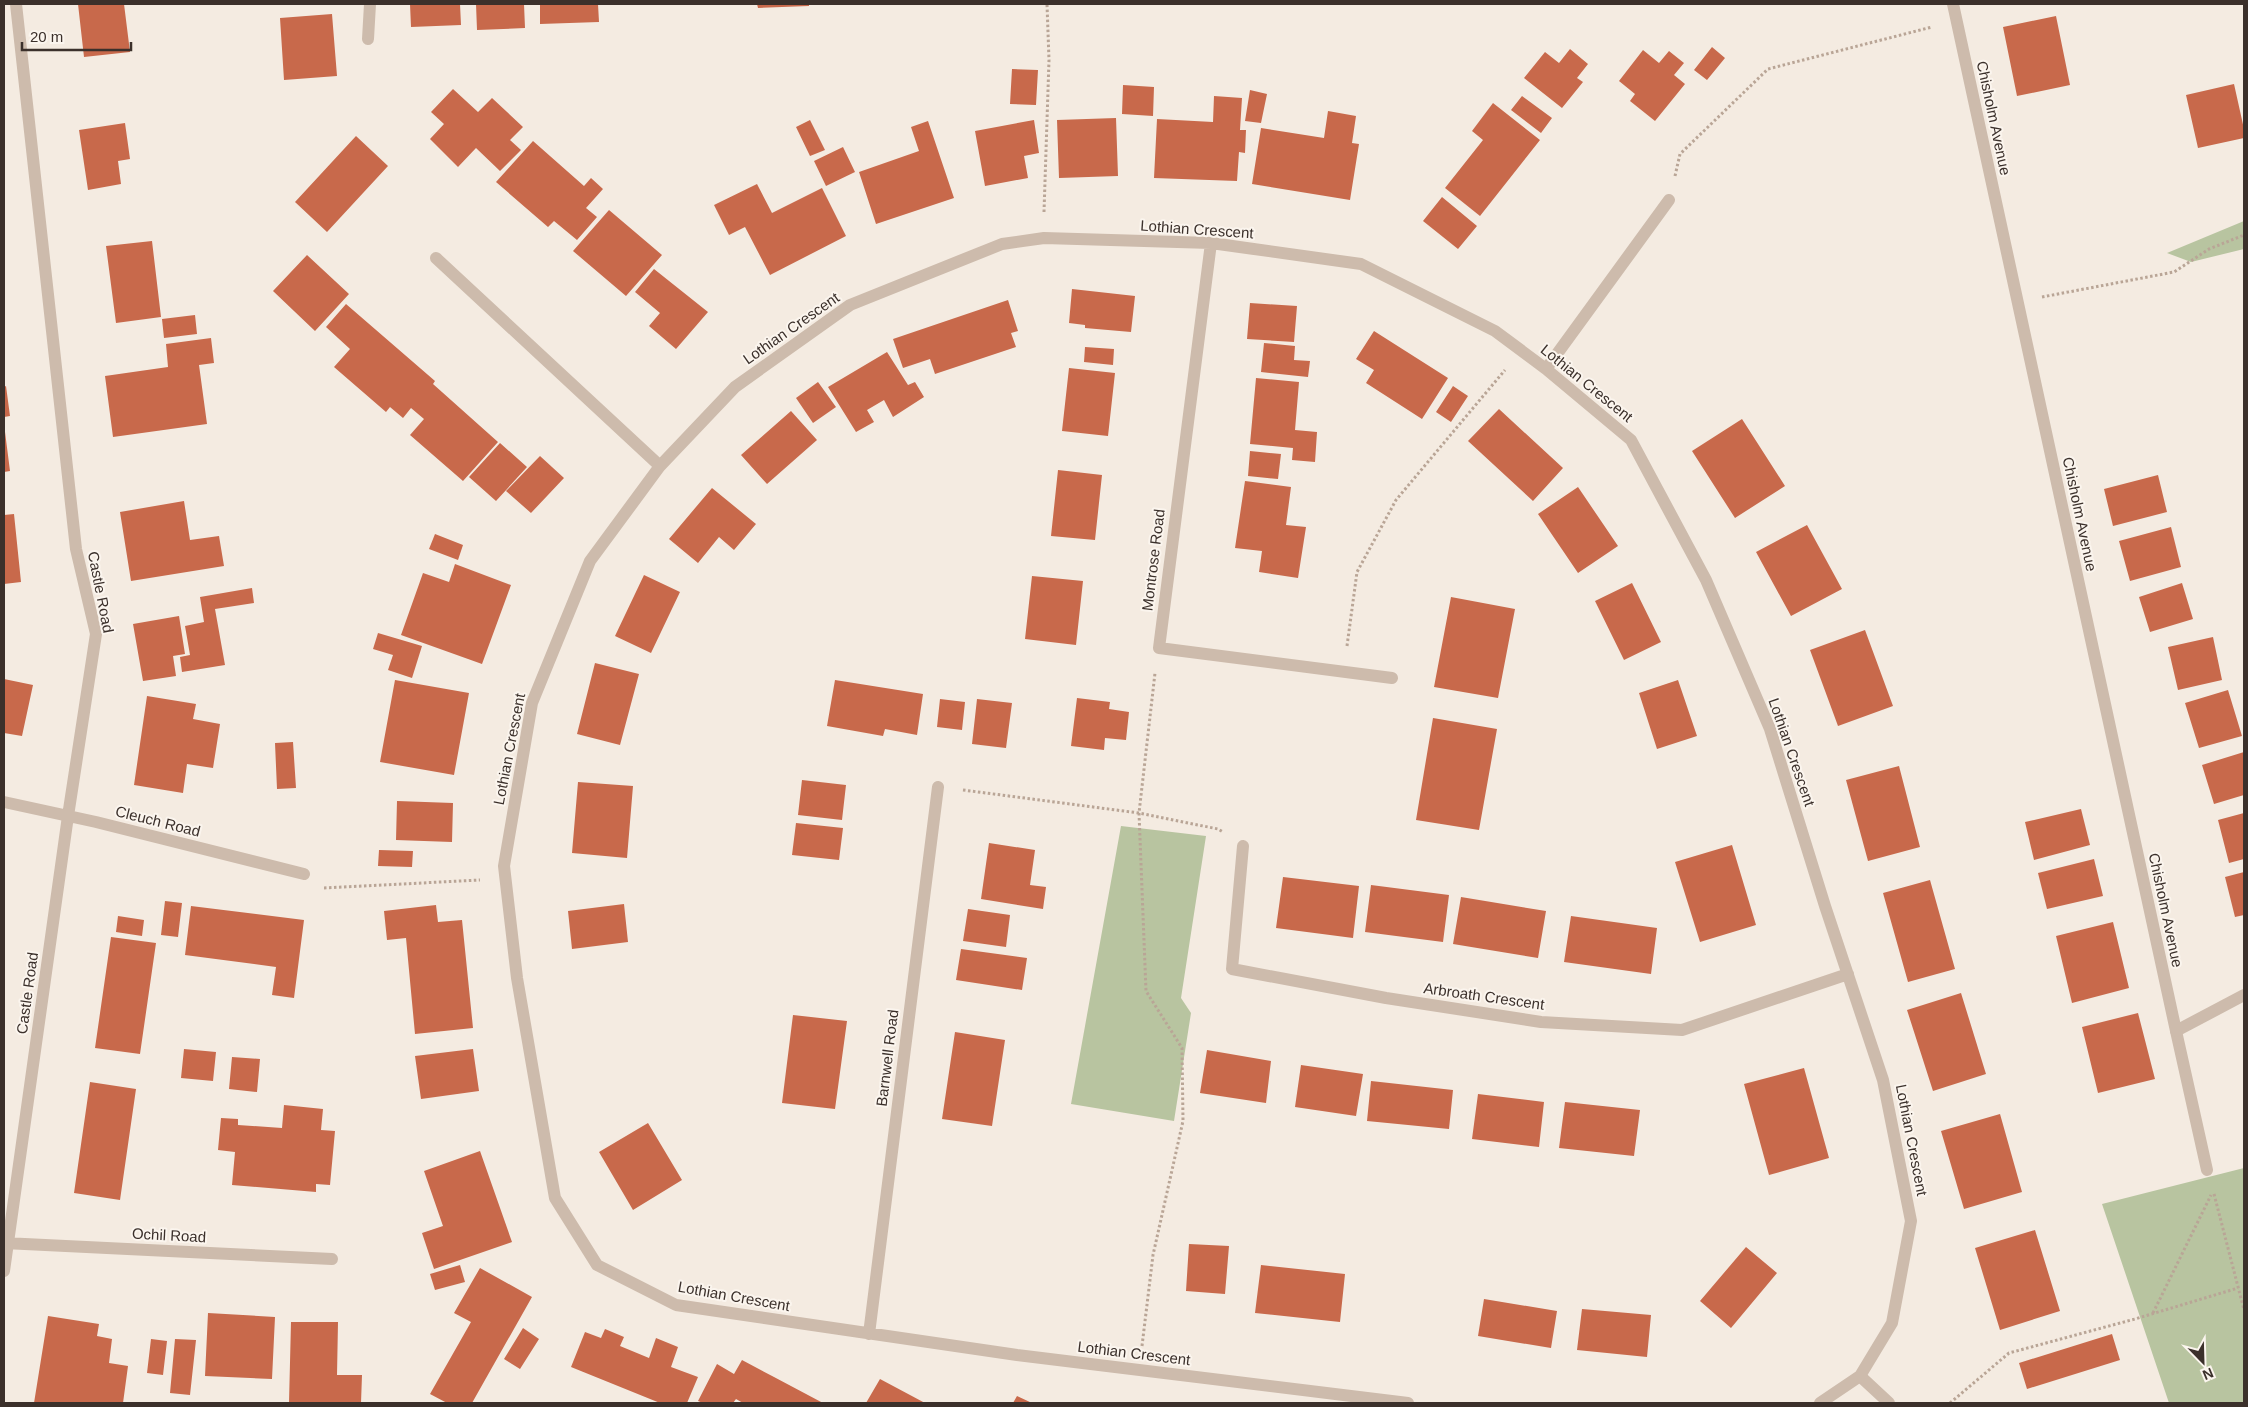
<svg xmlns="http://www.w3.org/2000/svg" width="2248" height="1407" viewBox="0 0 2248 1407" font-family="Helvetica,sans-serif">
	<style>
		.green { fill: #b8c4a0 }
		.building { fill: #c8694b }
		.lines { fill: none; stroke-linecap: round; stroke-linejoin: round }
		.path { stroke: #b9a596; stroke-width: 3; stroke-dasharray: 2.5 2.5; stroke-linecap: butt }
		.service { stroke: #cdbbac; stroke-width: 12 }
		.minor { stroke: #cdbbac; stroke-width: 12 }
		.labels { text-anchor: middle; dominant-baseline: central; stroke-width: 4; stroke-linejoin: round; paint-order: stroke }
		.street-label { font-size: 15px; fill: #3b302b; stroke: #fbf5ee }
	</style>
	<rect width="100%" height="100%" fill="#f4ebe1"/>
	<path class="green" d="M2244,221V249L2191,262L2167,253Z
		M1121,826L1206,836L1181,998L1191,1013L1174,1121L1071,1104Z
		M2244,1168V1403H2169L2102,1204Z"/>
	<path class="building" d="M78,4H124L130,52L84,57Z
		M410,4H460L461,25L411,27Z
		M476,4H524L525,28L477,30Z
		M540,4H598L599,22L540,24Z
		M757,4H809V6L758,8Z
		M332,14L337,76L284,80L280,18Z
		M2056,16L2070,85L2017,96L2003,27Z
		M1712,47L1725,58L1707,80L1694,70Z
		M1570,49L1588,64L1577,78L1583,82L1562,108L1524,78L1545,52L1559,63Z
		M1643,50L1659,63L1669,51L1684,63L1674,75L1685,84L1655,121L1630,101L1635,94L1619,81Z
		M1012,69L1038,70L1036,105L1010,104Z
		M2234,84L2244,129V138L2198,148L2186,95Z
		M1123,85L1154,87L1153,116L1122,114Z
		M453,89L478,112L492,98L523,127L510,140L521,150L500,171L476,148L458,167L430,139L444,124L431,112Z
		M1250,90L1267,94L1261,123L1245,121Z
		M1214,96L1242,98L1240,130H1246L1245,153L1239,152L1237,181L1154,178L1157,119L1213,122Z
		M1522,96L1552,118L1541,133L1511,110Z
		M1493,103L1540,140L1480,216L1445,188L1483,140L1472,131Z
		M1328,111L1356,116L1352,143L1359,144L1350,200L1252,184L1261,128L1324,138Z
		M1116,118L1118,176L1059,178L1057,120Z
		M810,120L825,150L810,156L796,127Z
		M1034,120L1039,153L1024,156L1028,178L985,186L975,131Z
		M928,121L954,198L876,224L859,172L919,151L911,127Z
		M125,123L130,159L118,161L121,184L88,190L79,130Z
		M356,136L388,166L327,232L295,202Z
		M533,141L584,186L591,178L603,189L586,208L597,217L577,240L554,221L548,227L496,182Z
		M843,147L855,172L826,186L814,161Z
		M757,184L772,213L822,188L846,236L770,275L745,227L729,235L714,205Z
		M1442,197L1477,226L1458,249L1423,221Z
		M609,210L662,255L626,296L573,251Z
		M152,241L161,317L116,323L106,246Z
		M307,255L349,294L315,331L273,291Z
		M654,269L708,312L676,349L649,326L660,313L635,292Z
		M1072,289L1135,296L1131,332L1085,328V325L1069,323Z
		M1008,300L1018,331L1011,333L1016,347L935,374L930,359L903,368L893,339Z
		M1250,303L1297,306L1294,342L1247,339Z
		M346,304L435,381L433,384L498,442L463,481L410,435L424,419L411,408L403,418L390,407L386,412L334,367L350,349L326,327Z
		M195,315L197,334L164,338L162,319Z
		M1374,331L1448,378L1422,419L1366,383L1374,370L1356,359Z
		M211,338L214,363L199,365L207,424L113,437L105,376L168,367L166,344Z
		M1264,343L1295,346L1294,360L1310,361L1308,377L1261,372Z
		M1085,347L1114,349L1113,365L1084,362Z
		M887,352L908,385L915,382L924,397L893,417L884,400L867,410L874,422L856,432L828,387Z
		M1069,368L1115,373L1108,436L1062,431Z
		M1256,378L1299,382L1295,430L1317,432L1315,462L1292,460L1293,448L1250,444Z
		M818,382L836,407L813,423L796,398Z
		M6,386L10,416L4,417V387Z
		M1453,386L1468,396L1451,422L1436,412Z
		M1499,409L1563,468L1533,501L1468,441Z
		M791,411L817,440L767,484L741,455Z
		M1742,419L1785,486L1735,518L1692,451Z
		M4,424L10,471L4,472Z
		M500,443L527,467L496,501L469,477Z
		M1250,451L1281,454L1278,479L1248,476Z
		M540,456L564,478L531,513L506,491Z
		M1058,470L1102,475L1095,540L1051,536Z
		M2158,475L2167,512L2113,526L2104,489Z
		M1245,481L1291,487L1286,525L1306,527L1298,578L1259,572L1262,551L1235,548Z
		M1578,487L1618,546L1578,573L1538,514Z
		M712,488L756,524L734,550L719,537L698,563L669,539Z
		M184,501L190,540L219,536L224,566L131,581L120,512Z
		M14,514L21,582L4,584V515Z
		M1807,525L1842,589L1791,616L1756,552Z
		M2171,527L2181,567L2130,581L2119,541Z
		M435,534L463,545L458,560L429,549Z
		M455,564L511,585L482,664L401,635L423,573L449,582Z
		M644,575L680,592L651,653L615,636Z
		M1032,576L1083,581L1076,645L1025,639Z
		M1632,583L1661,642L1624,660L1595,601Z
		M2182,583L2193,619L2150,632L2139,597Z
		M252,588L254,603L215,609L225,665L182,672L180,657L190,655L185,626L204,622L200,597Z
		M1451,597L1515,609L1498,698L1434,687Z
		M179,616L185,654L173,656L176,676L143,681L133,624Z
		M1865,630L1893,706L1838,726L1810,650Z
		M378,633L422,646L412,678L388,670L393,655L373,649Z
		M2213,637L2222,680L2178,690L2168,647Z
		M595,663L639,674L620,745L577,734Z
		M4,679L33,685L22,736L4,733Z
		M395,680L469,693L454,775L380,762Z
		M835,680L923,694L917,735L885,729L883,736L827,726Z
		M1678,680L1697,736L1657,749L1639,693Z
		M2228,690L2242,736L2199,748L2185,703Z
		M147,696L196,704L193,719L220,724L213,768L187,764L183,793L134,785Z
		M1077,698L1110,702L1109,709L1129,712L1126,740L1105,738L1104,750L1071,746Z
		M940,699L965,702L962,730L937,727Z
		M977,699L1012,703L1006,748L972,744Z
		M1433,718L1497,729L1479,830L1416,820Z
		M293,742L296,788L277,789L275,743Z
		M2244,752V795L2214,804L2202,765Z
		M1899,766L1920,847L1868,861L1846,780Z
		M802,780L846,785L842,820L798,815Z
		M578,782L633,786L627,858L572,853Z
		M397,801L453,803L452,842L396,840Z
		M2081,809L2090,845L2034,860L2025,822Z
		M2244,813V859L2229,863L2218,820Z
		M796,823L843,828L839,860L792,855Z
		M989,843L1035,850L1030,885L1046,887L1043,909L981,899Z
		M1732,845L1756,925L1700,942L1675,862Z
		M379,850L413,851L412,867L378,866Z
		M2094,859L2103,896L2047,909L2038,873Z
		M2244,872V915L2235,917L2225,877Z
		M1283,877L1359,886L1353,938L1276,928Z
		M1930,880L1955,969L1908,982L1883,893Z
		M1371,885L1449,895L1443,942L1365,932Z
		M1461,897L1546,911L1538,958L1453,944Z
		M165,901L182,903L178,937L161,935Z
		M624,904L628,942L572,949L568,911Z
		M436,905L438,922L462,920L473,1028L415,1034L406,938L387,940L384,911Z
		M191,906L304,920L294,998L272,995L276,967L185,955Z
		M968,909L1010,915L1006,947L963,941Z
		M118,916L144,920L142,936L116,932Z
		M1571,916L1657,928L1651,974L1564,962Z
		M2113,922L2129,988L2072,1003L2056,936Z
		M111,937L156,943L140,1054L95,1048Z
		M961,949L1027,958L1022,990L956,980Z
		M1961,993L1986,1074L1933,1091L1907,1010Z
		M2138,1013L2155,1079L2098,1093L2082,1027Z
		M793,1015L847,1021L835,1109L782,1103Z
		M955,1032L1005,1040L992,1126L942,1119Z
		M184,1049L216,1052L213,1081L181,1078Z
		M473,1049L479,1091L421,1099L415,1056Z
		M1207,1050L1271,1061L1266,1103L1200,1093Z
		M232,1057L260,1059L257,1092L229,1089Z
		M1301,1065L1363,1074L1356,1116L1295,1107Z
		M1804,1068L1829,1158L1769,1175L1744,1084Z
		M1371,1081L1453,1090L1449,1129L1367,1121Z
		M90,1082L136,1089L120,1200L74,1193Z
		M1478,1094L1544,1102L1539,1147L1472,1139Z
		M1565,1102L1640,1110L1634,1156L1559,1148Z
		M284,1105L323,1109L321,1130L335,1131L330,1185L316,1184V1192L232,1185L235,1152L218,1150L221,1118L238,1119V1125L282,1128Z
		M2000,1114L2022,1192L1964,1209L1941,1131Z
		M648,1123L682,1180L633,1210L599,1152Z
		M480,1151L512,1242L434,1269L422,1233L443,1226L424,1171Z
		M2035,1230L2060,1311L2000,1330L1975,1248Z
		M1189,1244L1229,1246L1225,1294L1186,1291Z
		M1746,1247L1777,1273L1731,1328L1700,1301Z
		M460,1265L465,1282L435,1290L430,1274Z
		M1261,1265L1345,1274L1340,1322L1255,1313Z
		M480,1268L532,1297L472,1403H447L430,1394L471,1322L454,1313Z
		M1484,1299L1557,1311L1551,1348L1478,1336Z
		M1582,1309L1651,1315L1647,1357L1577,1350Z
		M208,1313L275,1317L272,1379L205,1376Z
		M48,1316L99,1324L97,1336L112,1339L109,1363L128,1366L123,1403H34Z
		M291,1322H338L337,1375H362L361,1403H289Z
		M523,1328L539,1339L520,1369L504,1359Z
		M605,1329L624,1337L620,1346L649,1358L656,1338L678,1347L671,1367L698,1377L687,1403H660L571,1367L585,1332L601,1338Z
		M2112,1334L2120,1360L2027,1389L2019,1363Z
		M151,1339L167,1341L163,1375L147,1373Z
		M175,1339L196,1340L190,1395L170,1393Z
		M742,1360L774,1377L823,1403H743L736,1399L733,1403H703L698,1401L717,1364L734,1374Z
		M880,1379L925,1403H866Z
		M1017,1396L1032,1403H1013Z"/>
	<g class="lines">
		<path class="path" d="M1675,176L1680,154L1768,69L1932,27
			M1044,212L1049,60L1047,4
			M2042,297L2174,272L2209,249L2244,235
			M1347,646L1357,572L1396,500L1505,370
			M963,790L1139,813L1218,829L1223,832
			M324,888L480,880
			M2214,1194L2244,1310
			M2153,1313L2211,1195
			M1142,1346L1153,1255L1183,1121L1182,1048L1146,991L1139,813L1155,673
			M1950,1403L2009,1353L2135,1319L2238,1288"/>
		<path class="service" d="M2176,1031L2207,1170
			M1860,1376L1889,1403"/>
		<path class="minor" d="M1953,4L2176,1031L2244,995
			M368,39L370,4
			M1211,243L1159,648L1392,678
			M436,258L660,466
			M1546,369L1669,200
			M4,802L96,822L304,874
			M1243,846L1232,969L1386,998L1541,1022L1682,1030L1848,974
			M4,1243L332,1259
			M4,1271L68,816L96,634L76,549L16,4
			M869,1334L938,787
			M1408,1403L1017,1355L676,1305L597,1265L555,1198L517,978L504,866L532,703L590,561L660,466L735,387L850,305L1002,244L1044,238L1211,243L1361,264L1495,331L1546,369L1631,440L1706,580L1770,729L1825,906L1883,1080L1911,1221L1892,1323L1860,1376L1820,1403"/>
	</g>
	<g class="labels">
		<g class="street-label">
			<text transform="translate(1994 118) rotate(78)">Chisholm Avenue</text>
			<text transform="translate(1197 229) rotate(4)">Lothian Crescent</text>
			<text transform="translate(791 328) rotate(-35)">Lothian Crescent</text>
			<text transform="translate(1587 383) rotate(39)">Lothian Crescent</text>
			<text transform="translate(2080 514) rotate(78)">Chisholm Avenue</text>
			<text transform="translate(1153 560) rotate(-83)">Montrose Road</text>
			<text transform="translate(101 592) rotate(79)">Castle Road</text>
			<text transform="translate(509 749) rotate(-79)">Lothian Crescent</text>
			<text transform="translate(1792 752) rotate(71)">Lothian Crescent</text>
			<text transform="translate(158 821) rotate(14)">Cleuch Road</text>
			<text transform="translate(2166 910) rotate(78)">Chisholm Avenue</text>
			<text transform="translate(27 993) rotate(-82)">Castle Road</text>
			<text transform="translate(1484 996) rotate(8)">Arbroath Crescent</text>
			<text transform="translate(887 1058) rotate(-83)">Barnwell Road</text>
			<text transform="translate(1912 1140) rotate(79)">Lothian Crescent</text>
			<text transform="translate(169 1235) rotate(3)">Ochil Road</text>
			<text transform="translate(734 1296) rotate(10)">Lothian Crescent</text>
			<text transform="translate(1134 1353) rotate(7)">Lothian Crescent</text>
		</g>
	</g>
	<rect width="2248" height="1407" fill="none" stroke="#3b302b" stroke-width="10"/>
	<g transform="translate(2203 1362) rotate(157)" stroke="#fbf5ee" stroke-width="4" paint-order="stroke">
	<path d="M0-4L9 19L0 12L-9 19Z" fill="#3b302b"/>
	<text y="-8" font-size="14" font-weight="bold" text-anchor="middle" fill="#3b302b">N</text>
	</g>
	<path d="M22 42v8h109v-8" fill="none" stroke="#3b302b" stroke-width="2.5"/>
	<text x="30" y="42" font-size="15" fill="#3b302b" stroke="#fbf5ee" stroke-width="4" paint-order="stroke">20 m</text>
</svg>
